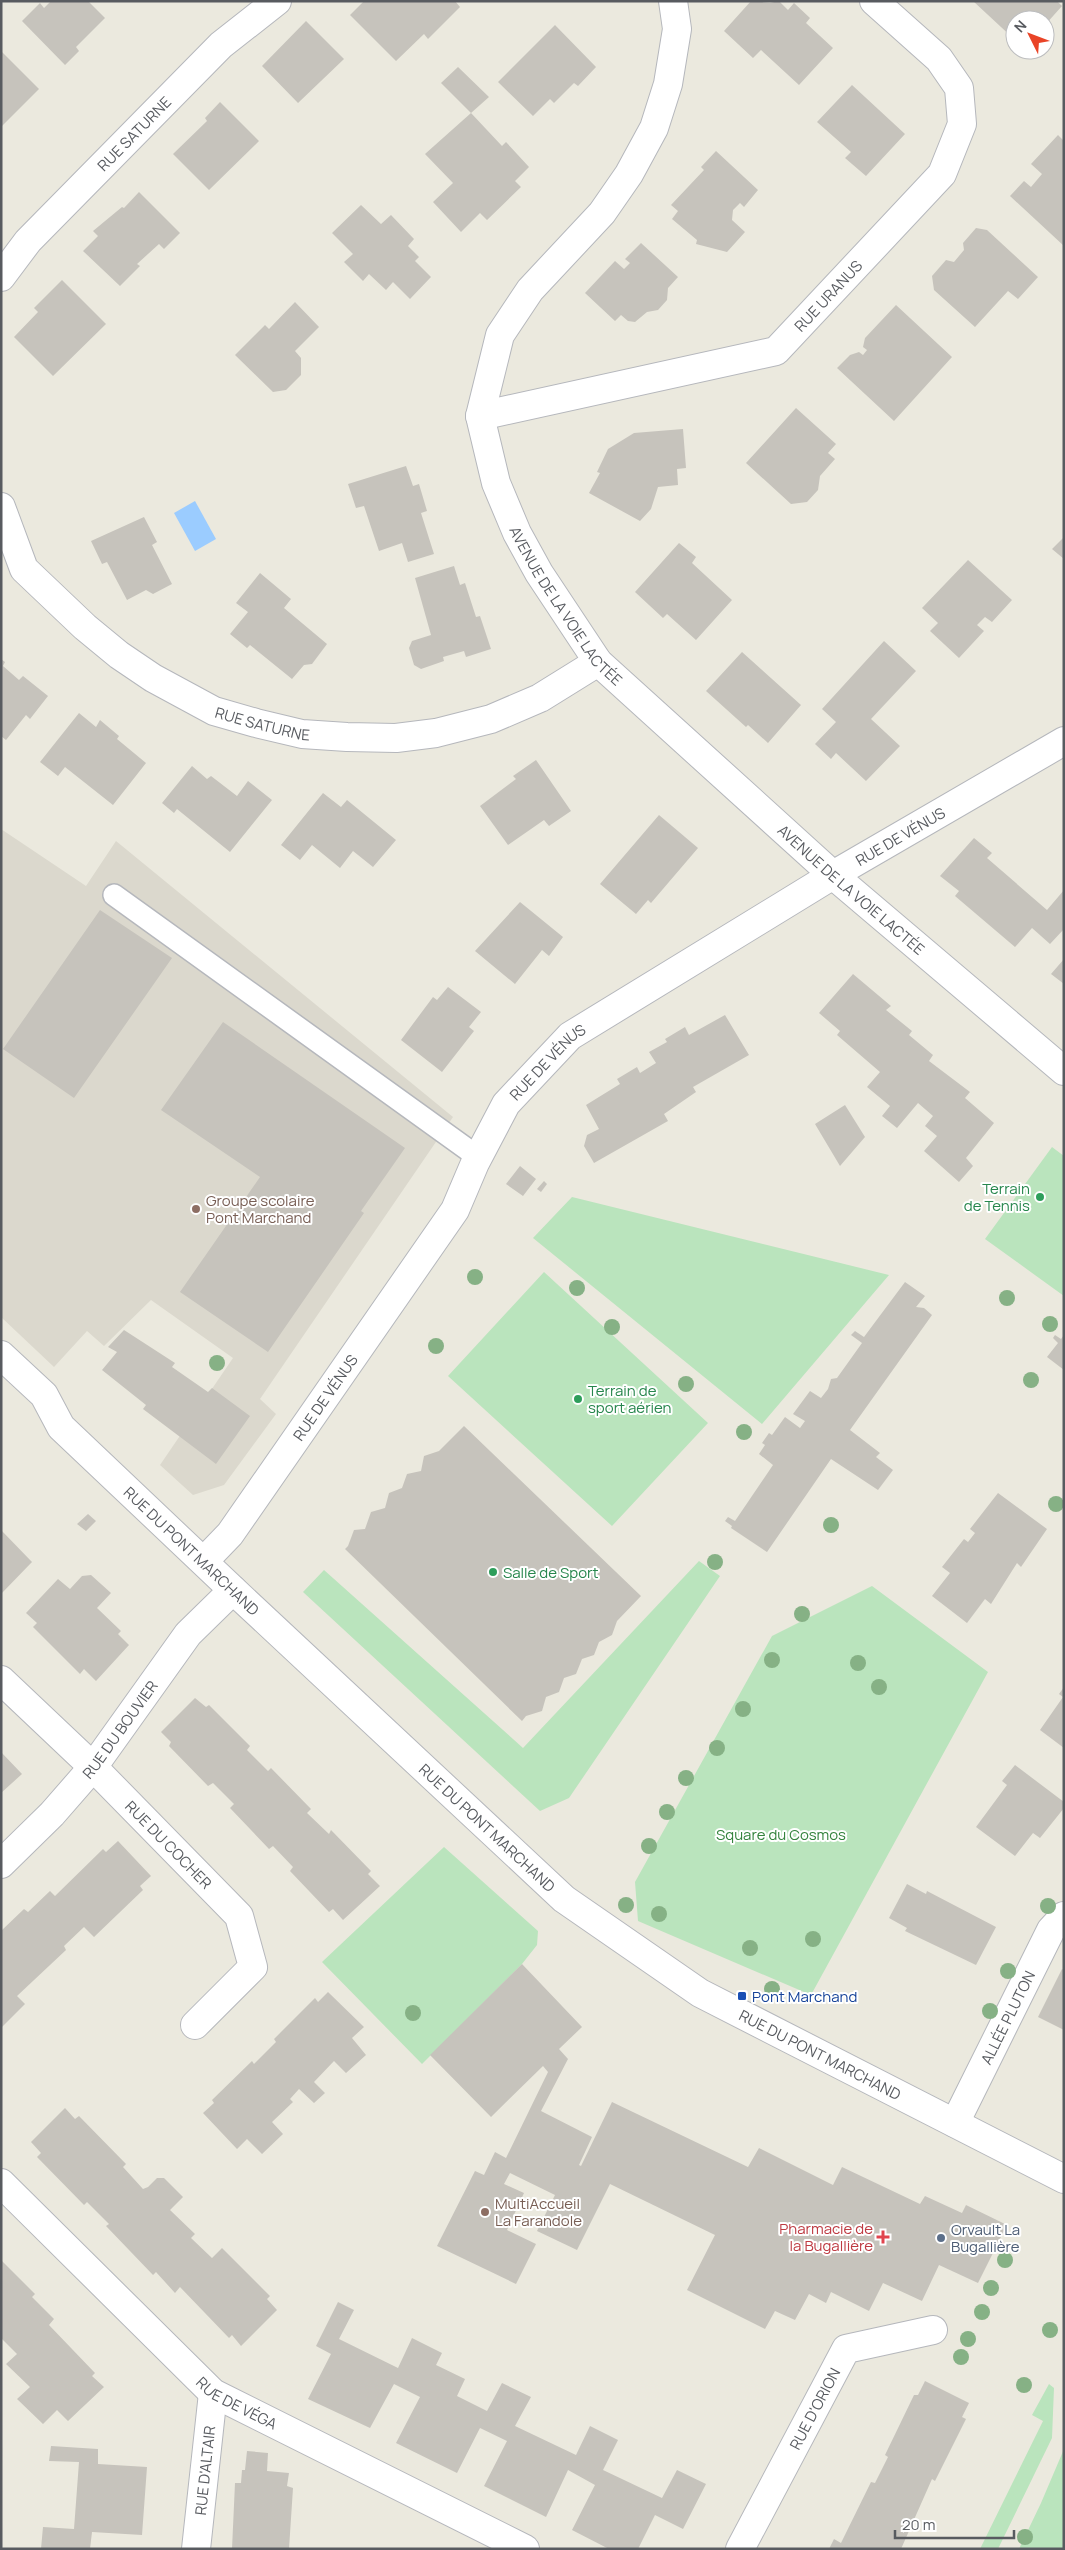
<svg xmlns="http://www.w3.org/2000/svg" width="1065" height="2550" viewBox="0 0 1065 2550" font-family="Manrope,sans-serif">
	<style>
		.education { fill: #dbd8cd }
		.green { fill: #bae4bd }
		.water { fill: #9bccff }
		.building { fill: #c6c3bc }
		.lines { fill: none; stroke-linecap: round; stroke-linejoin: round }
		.service-casing { stroke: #b5b7bc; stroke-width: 24 }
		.minor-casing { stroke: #b5b7bc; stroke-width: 30 }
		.service { stroke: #fff; stroke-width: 21 }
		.minor { stroke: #fff; stroke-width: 28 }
		.tree { fill: #86b185 }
		.leisure-dot { fill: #2e9e5b; stroke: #fff; stroke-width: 2 }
		.education-dot { fill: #8d6e63; stroke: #fff; stroke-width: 2 }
		.transit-dot { fill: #1a4fb4; stroke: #fff; stroke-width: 2 }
		.health-dot { fill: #e0444e; stroke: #fff; stroke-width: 2 }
		.service-dot { fill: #5c6f8a; stroke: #fff; stroke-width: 2 }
		.labels { text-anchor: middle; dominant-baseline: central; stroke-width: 4; stroke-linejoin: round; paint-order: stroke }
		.street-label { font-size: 15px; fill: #585b60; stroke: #fff }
		.leisure-label { font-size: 15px; fill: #27864d; stroke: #fff; text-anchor: start }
		.education-label { font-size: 15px; fill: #785e54; stroke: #fff; text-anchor: start }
		.park-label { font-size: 15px; fill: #34833d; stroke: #fff }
		.transit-label { font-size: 15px; fill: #164399; stroke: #fff; text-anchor: start }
		.health-label { font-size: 15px; fill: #be3a42; stroke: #fff; text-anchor: end }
		.service-label { font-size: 15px; fill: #4e5e75; stroke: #fff; text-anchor: start }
	</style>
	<rect width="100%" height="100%" fill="#ebe9de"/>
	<path class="education" d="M1,829L86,886L116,841L453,1117L260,1399L276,1414L224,1485L193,1495L160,1465L233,1358L151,1300L104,1346L87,1331L54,1367L1,1317Z"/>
	<path class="green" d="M1052,1147L1064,1156V1296L985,1239Z
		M572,1197L889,1275L762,1424L533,1238Z
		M544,1272L708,1423L612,1526L448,1376Z
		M699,1561L720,1576L569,1798L540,1811L303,1592L324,1570L523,1748Z
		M872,1586L988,1672L811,1995L638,1921L635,1882L772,1636Z
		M444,1847L538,1931L537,1945L522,1964L422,2064L322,1962Z
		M1049,2384L1054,2388L1052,2438L998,2549H980L1043,2421L1032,2415Z
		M1064,2449V2549H1019L1041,2503Z"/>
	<path class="water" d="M195,501L216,539L195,551L174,513Z"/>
	<path class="building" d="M51,1H88L105,18L76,47L79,51L65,65L22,21L40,3L44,8Z
		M364,1H455L460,7L428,39L424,34L396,61L350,15Z
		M751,1L770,3L779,1L788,10L794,3L810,18L806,23L833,48L799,85L761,50L753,58L724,31Z
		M973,1H1057L1062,6L1045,25V20H1015V40Z
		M306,21L344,59L298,103L262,66Z
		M555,25L596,67L578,86L574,83L554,103L550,99L533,116L498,82Z
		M1,51L39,89L1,127Z
		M458,67L489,97L471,113L502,146L506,142L529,167L515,181L521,187L487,220L480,213L461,232L433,202L453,183L425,154L471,113L441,83Z
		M852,85L905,134L866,176L845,158L851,152L817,122Z
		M220,102L259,141L209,190L173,154L207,121L205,118Z
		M1058,135L1064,141V246L1010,196L1024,181L1031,187L1042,174L1031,164Z
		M716,151L758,190L744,207L740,203L733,210L732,220L745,232L727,252L696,244L697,240L672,219L678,211L671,205L704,170L701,167Z
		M139,192L180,233L164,249L159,244L137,264L140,266L120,286L83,251L98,236L93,231L122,207L124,208Z
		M361,205L381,224L391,215L414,239L408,246L419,257L415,261L431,277L410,299L393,282L386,290L369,274L363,281L344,262L353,254L332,233Z
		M976,228L987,230L1038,277L1018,299L1008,291L975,327L934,290L932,276L946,260L954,262L964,250L963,243Z
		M641,243L678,277L668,288L667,300L658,310L647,312L635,322L628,321L621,315L615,321L585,293L615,261L624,269L630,263L625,259Z
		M62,280L106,324L53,376L14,337L38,312L34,308Z
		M295,302L319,327L295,351L301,358V375L286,390L273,392L235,355L265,325L269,329Z
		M896,305L952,357L894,421L837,368L850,355L859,352L863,355L867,350L863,347L865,338Z
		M796,408L836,444L828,453L835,459L820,476L818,490L807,502L791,504L746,463Z
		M683,429L686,468L677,469L678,485L658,487L651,509L640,521L589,493L600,473L597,472L608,449L634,433Z
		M406,466L413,486L419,484L427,511L421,513L434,554L408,562L402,543L379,551L364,506L356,508L348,484Z
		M144,517L157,542L152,545L172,584L153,594L146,590L127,600L107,562L102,564L91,541Z
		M1064,537V559L1052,549Z
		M679,543L696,557L692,563L732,600L696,640L667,614L663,618L635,592Z
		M968,560L1012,600L992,622L985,617L977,625L984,631L959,658L930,631L938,623L922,608Z
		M454,566L460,585L465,583L476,617L480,616L491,649L466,657L464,651L443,657L444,661L421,669L414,665L409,648L412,641L431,635L415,578Z
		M260,573L291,599L284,608L327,644L312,664L304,665L292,679L250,645L247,648L230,634L248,612L236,603Z
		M884,641L916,671L871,719L900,746L866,781L836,753L831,759L815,744L836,722L822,709Z
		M742,652L801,705L768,743L748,725L746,727L706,691Z
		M1,659L5,662L3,666L19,680L23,676L48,696L30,719L26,715L6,740L1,736Z
		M79,713L96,727L100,720L119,736L117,739L146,763L113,805L65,767L58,776L40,762Z
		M536,760L571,811L549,826L544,820L508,845L480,806L516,779L513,776Z
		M192,766L207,779L211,776L237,796L248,781L272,800L230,852L177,809L174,813L162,803Z
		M323,793L341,807L347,800L396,840L373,867L353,851L340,868L312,845L300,860L281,845Z
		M659,815L698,848L651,903L648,900L636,914L600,884Z
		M974,838L992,853L987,858L1047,910L1064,890V929L1050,944L1032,928L1015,947L955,896L959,891L940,876Z
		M520,902L563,937L549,956L542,950L515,984L475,951Z
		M100,910L172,958L74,1098L3,1049Z
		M1064,959V984L1051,974Z
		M853,974L891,1006L886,1010L912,1031L909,1035L933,1055L929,1061L970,1092L965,1098L994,1123L966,1158L973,1166L959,1182L924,1151L937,1136L925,1126L933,1116L918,1103L897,1128L882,1116L890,1106L867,1087L880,1072L837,1035L840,1031L819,1013Z
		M448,987L481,1012L469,1027L474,1031L442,1072L401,1040L433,997L437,1000Z
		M725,1015L749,1055L693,1087L696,1092L664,1114L668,1121L594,1163L584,1146L587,1135L599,1129L586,1105L620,1084L617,1079L637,1067L640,1073L656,1063L649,1052L667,1042L665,1039L685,1027L689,1035Z
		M223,1022L405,1148L361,1211L364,1213L268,1352L180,1292L260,1177L161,1110Z
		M845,1105L865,1137L840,1166L815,1124Z
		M520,1166L536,1179L523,1196L506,1184Z
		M544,1181L547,1184L541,1192L537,1189Z
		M905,1282L925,1296L916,1307L924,1308L932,1315L850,1430L880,1453L876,1457L893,1470L878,1490L831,1459L767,1552L731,1528L732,1526L725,1521L728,1517L735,1521L773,1465L759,1454L765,1445L762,1443L769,1433L772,1435L785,1417L800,1428L805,1421L793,1414L810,1391L821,1398L828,1389L831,1379L837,1378L862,1343L851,1335L855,1331L864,1337Z
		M124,1330L175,1363L172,1367L208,1392L212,1388L250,1416L216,1464L143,1409L146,1405L102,1370L117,1352L108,1347Z
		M1055,1335L1061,1339L1064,1335V1370L1047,1357L1058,1343L1053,1338Z
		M464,1426L641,1596L617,1621L612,1635L599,1642L594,1655L582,1659L576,1674L564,1678L559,1692L546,1697L542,1711L526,1716L522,1721L345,1549L348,1546L354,1530L365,1529L371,1512L385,1508L389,1493L402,1488L407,1474L421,1471L424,1456L439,1451Z
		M998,1493L1047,1529L1021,1567L1017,1563L991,1604L985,1599L967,1623L932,1596L950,1573L942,1567L964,1539L968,1542L975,1533L970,1529Z
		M88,1514L96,1521L86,1531L77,1524Z
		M1,1530L32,1562L1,1594Z
		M91,1575L111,1593L97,1608L121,1631L118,1634L129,1645L96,1681L84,1669L80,1674L33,1627L37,1623L26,1613L58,1579L70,1589L82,1576Z
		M1064,1687V1748L1040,1730L1063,1697L1059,1694Z
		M195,1698L206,1707L209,1705L250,1746L247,1750L268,1771L271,1768L311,1809L307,1813L329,1834L331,1830L371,1871L368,1874L380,1886L343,1920L333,1909L329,1912L290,1871L293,1867L273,1846L269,1849L230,1808L234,1804L213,1783L208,1786L169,1746L171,1742L161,1732Z
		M1,1752L22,1774L1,1793Z
		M1015,1765L1064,1802V1808L1040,1838L1033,1833L1015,1856L976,1827L1007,1785L1002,1781Z
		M118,1841L151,1876L140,1886L143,1890L94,1937L84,1927L64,1946L66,1950L17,1996L25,2004L1,2028V1931L24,1909L28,1912L50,1891L55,1896L103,1849L106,1852Z
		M907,1884L926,1894L927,1891L996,1927L976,1965L905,1931L907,1928L889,1918Z
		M522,1964L582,2027L559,2049L568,2059L541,2111L592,2137L579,2165L581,2166L612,2102L748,2167L759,2148L833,2185L842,2167L920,2204L925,2196L962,2213L966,2205L1007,2225L978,2283L939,2265L922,2301L883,2283L869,2311L831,2292L826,2303L809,2294L795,2320L775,2311L765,2329L687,2290L715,2235L610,2184L577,2250L537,2231L555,2195L510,2173L504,2184L524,2193L507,2230L536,2244L516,2284L437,2246L475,2171L484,2175L495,2152L506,2158L548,2072L543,2066L491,2117L430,2055Z
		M1062,1969L1064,1970V2030L1038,2017Z
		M328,1992L364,2027L352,2038L366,2055L346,2073L334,2061L314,2082L325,2093L314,2103L299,2089L290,2099L293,2102L272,2122L283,2134L262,2154L247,2139L237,2149L203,2113L214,2103L212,2100L252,2061L254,2064L276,2042L274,2039L315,1998L318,2002Z
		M65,2108L75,2119L79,2116L126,2164L123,2167L143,2189L148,2187L157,2178H164L183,2197L170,2210L195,2234L191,2238L212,2258L222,2248L270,2296L267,2299L277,2310L241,2346L232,2335L229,2338L180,2287L175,2293L156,2272L153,2275L106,2226L109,2224L87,2202L84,2205L37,2157L41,2153L31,2142Z
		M1,2260L35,2294L32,2297L54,2319L49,2325L95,2373L92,2376L104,2387L68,2421L57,2410L43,2424L17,2399L30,2387L6,2364L17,2354L1,2338Z
		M338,2302L354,2310L339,2339L398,2368L412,2338L442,2353L436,2365L465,2379L457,2396L487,2411L502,2383L531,2397L515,2426L576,2455L590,2426L618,2440L603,2470L662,2498L677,2470L706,2484L683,2529L655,2515L638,2549H609L572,2530L595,2485L568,2470L546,2517L484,2486L507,2441L480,2428L457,2473L396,2443L420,2397L394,2384L370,2428L308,2399L331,2354L316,2346Z
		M925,2381L969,2403L962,2417L966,2419L935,2481L932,2479L901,2549H829L834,2539L841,2543L871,2482L875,2483L888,2457L885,2455L900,2424L914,2395H918Z
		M51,2446L98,2449V2464L147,2467L142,2535L92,2532L90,2549H41L43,2527L74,2529L79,2462L49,2461Z
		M247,2451L268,2453L267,2471L289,2473L287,2486L293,2488L289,2549H232L235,2483H241L242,2470H245Z"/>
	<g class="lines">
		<defs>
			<path id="service" d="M114,895L478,1157"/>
			<g id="minor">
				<path id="s1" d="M673,1L677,29L668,84L654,128L629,174L602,213L530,290L500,335L480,416L496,483L517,533L539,573L598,662L833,875L1064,1071"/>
				<path id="s2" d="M1,277L28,241L221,45L277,1"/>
				<path id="s3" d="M480,416L776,351L942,174L962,124L959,88L939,59L874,1"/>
				<path id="s4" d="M1,507L24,569L85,627L119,655L153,678L214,711L256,723L302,734L347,737L396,738L436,733L491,719L540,698L598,662"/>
				<path id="s5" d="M1,1355L44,1395L61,1427L233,1590L564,1899L700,1993L1064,2179"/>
				<path id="s6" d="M204,1561L230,1534L455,1210L475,1163L506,1104L570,1036L833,875L1064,741"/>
				<path id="s7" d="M1,1680L93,1767L239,1916L253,1967L195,2025"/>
				<path id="s8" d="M1,1864L52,1814L93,1767L188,1634L233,1590"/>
				<path id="s9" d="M955,2123L1051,1930L1064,1916"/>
				<path id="s10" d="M1,2183L213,2393L525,2549"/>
				<path id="s11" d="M196,2549L213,2393"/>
				<path id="s12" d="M740,2549L846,2349L933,2330"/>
			</g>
		</defs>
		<use href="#service" class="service-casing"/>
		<use href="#minor" class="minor-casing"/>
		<use href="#service" class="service"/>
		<use href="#minor" class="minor"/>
	</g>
	<g class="tree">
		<circle cx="475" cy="1277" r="8"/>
		<circle cx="577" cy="1288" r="8"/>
		<circle cx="1007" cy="1298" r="8"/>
		<circle cx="1050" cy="1324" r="8"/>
		<circle cx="612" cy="1327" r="8"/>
		<circle cx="436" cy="1346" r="8"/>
		<circle cx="217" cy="1363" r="8"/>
		<circle cx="1031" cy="1380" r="8"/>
		<circle cx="686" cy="1384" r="8"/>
		<circle cx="744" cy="1432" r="8"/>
		<circle cx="1056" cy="1504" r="8"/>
		<circle cx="831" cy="1525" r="8"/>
		<circle cx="715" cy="1562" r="8"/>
		<circle cx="802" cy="1614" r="8"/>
		<circle cx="772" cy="1660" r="8"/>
		<circle cx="858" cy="1663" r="8"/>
		<circle cx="879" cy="1687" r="8"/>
		<circle cx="743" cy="1709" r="8"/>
		<circle cx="717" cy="1748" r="8"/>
		<circle cx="686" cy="1778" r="8"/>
		<circle cx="667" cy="1812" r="8"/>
		<circle cx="649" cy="1846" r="8"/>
		<circle cx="626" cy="1905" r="8"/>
		<circle cx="1048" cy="1906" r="8"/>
		<circle cx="659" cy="1914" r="8"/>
		<circle cx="813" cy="1939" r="8"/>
		<circle cx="750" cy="1948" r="8"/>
		<circle cx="1008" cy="1971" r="8"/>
		<circle cx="772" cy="1989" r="8"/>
		<circle cx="990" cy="2011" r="8"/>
		<circle cx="413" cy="2013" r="8"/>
		<circle cx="1005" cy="2260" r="8"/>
		<circle cx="991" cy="2288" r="8"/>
		<circle cx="982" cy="2312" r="8"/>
		<circle cx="1050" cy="2330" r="8"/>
		<circle cx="968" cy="2339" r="8"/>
		<circle cx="961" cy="2357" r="8"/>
		<circle cx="1024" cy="2385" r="8"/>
		<circle cx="1025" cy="2537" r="8"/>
	</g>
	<g class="leisure-dot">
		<circle cx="1040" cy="1197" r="5"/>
		<circle cx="578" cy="1399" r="5"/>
		<circle cx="493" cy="1572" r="5"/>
	</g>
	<g class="education-dot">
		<circle cx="196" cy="1209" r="5"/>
		<circle cx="485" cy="2212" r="5"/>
	</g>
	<rect class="transit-dot" x="737" y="1991" width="10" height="10" rx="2.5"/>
	<path class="health-dot" d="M880.5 2229.5h5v5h5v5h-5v5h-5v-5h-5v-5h5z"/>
	<circle class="service-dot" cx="941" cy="2238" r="5"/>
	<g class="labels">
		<g class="street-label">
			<text stroke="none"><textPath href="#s2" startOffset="196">RUE SATURNE</textPath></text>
			<text stroke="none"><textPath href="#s3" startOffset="379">RUE URANUS</textPath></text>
			<text stroke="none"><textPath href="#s1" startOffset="684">AVENUE DE LA VOIE LACTÉE</textPath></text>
			<text stroke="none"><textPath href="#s4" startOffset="355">RUE SATURNE</textPath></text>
			<text stroke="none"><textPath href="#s6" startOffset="1029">RUE DE VÉNUS</textPath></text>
			<text stroke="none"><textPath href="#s1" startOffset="1089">AVENUE DE LA VOIE LACTÉE</textPath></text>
			<text stroke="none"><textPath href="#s6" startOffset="609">RUE DE VÉNUS</textPath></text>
			<text stroke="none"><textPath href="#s6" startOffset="204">RUE DE VÉNUS</textPath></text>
			<text stroke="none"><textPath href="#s5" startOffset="275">RUE DU PONT MARCHAND</textPath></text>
			<text stroke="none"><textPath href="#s8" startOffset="180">RUE DU BOUVIER</textPath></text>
			<text stroke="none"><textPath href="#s5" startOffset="680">RUE DU PONT MARCHAND</textPath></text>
			<text stroke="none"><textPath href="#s7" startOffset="235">RUE DU COCHER</textPath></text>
			<text stroke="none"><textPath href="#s9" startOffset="118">ALLÉE PLUTON</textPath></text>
			<text stroke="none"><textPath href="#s5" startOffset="1085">RUE DU PONT MARCHAND</textPath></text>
			<text stroke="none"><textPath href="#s10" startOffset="324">RUE DE VÉGA</textPath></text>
			<text stroke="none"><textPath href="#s12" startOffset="159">RUE D'ORION</textPath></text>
			<text stroke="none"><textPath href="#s11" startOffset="79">RUE D'ALTAIR</textPath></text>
		</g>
		<g class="leisure-label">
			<text x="1030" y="1188" text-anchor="end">Terrain<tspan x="1030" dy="17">de Tennis</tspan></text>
			<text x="588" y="1390">Terrain de<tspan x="588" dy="17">sport aérien</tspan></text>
			<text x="503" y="1572">Salle de Sport</text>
		</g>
		<g class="education-label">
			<text x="206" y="1200">Groupe scolaire<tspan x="206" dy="17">Pont Marchand</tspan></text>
			<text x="495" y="2203">MultiAccueil<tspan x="495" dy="17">La Farandole</tspan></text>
		</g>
		<g class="park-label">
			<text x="781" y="1834">Square du Cosmos</text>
		</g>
		<g class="transit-label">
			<text x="752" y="1996">Pont Marchand</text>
		</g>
		<g class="health-label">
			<text x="873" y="2228">Pharmacie de<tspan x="873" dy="17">la Bugallière</tspan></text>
		</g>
		<g class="service-label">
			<text x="951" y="2229">Orvault La<tspan x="951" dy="17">Bugallière</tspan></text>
		</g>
	</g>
	<rect width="1065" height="2550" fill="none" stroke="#585b60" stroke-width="5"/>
	<g transform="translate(1030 35) rotate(312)"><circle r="24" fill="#ffffff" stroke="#bcbdbf"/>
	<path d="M0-4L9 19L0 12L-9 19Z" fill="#e94427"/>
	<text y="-8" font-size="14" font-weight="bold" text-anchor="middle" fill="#585b60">N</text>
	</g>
	<path d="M895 2530v8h119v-8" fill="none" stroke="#585b60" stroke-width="2.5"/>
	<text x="902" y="2530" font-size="15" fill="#585b60" stroke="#ffffff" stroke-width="4" paint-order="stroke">20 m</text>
</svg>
